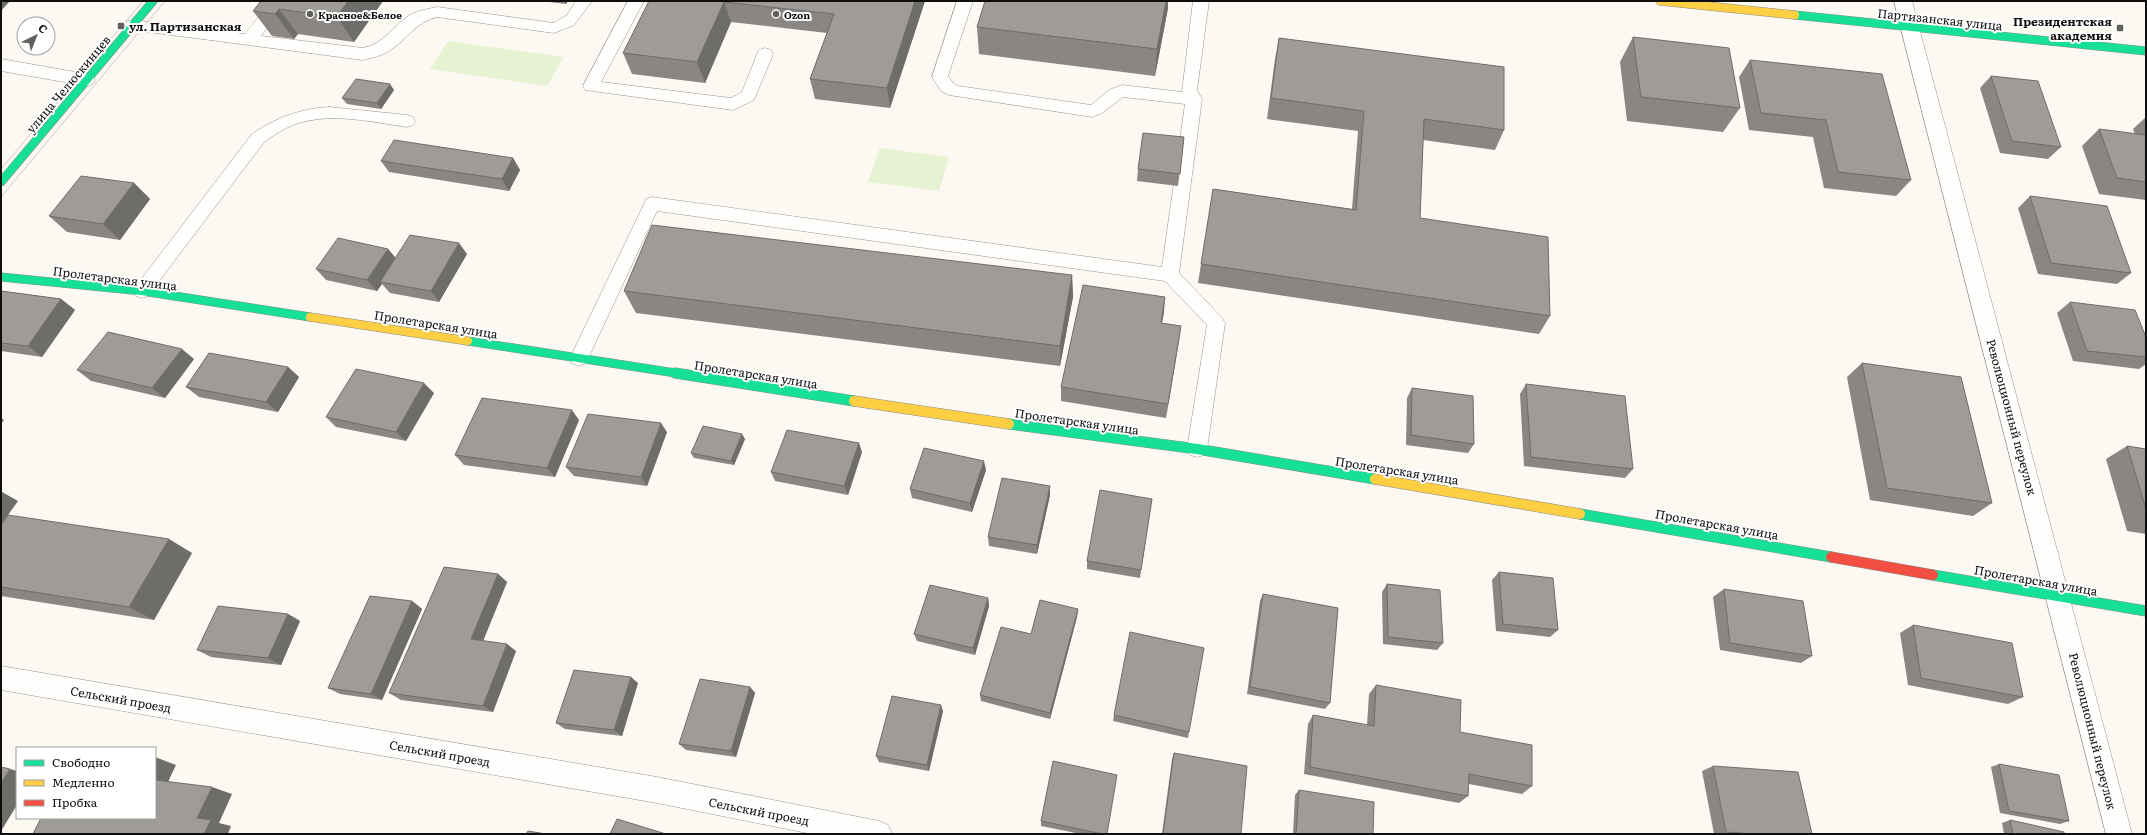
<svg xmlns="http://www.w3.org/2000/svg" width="2147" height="835" viewBox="0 0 2147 835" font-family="Literata,serif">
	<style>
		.green { fill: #e6f2d1 }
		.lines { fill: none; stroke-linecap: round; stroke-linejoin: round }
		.lane-casing { stroke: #959491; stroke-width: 1 }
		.street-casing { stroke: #959491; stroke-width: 1 }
		.fast-far1-casing { stroke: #8c8a87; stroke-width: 9 }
		.fast-casing { stroke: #8c8a87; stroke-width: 11 }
		.slow-far1-casing { stroke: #8c8a87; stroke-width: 9 }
		.slow-casing { stroke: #8c8a87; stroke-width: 11 }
		.jam-casing { stroke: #8c8a87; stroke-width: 11 }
		.lane { fill: #fffefd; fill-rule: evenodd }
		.street { fill: #fffefd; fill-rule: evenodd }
		.fast-far1 { stroke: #16e098; stroke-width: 8 }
		.fast { stroke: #16e098; stroke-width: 10 }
		.slow-far1 { stroke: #ffcf43; stroke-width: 8 }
		.slow { stroke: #ffcf43; stroke-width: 10 }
		.jam { stroke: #f24e42; stroke-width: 10 }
		.tram { stroke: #d8c4c5; stroke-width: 1 }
		.wall { fill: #898683 }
		.shaded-wall { fill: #6f6d6a }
		.building { fill: #9f9c98; stroke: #6f6d6a }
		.poi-dot { fill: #61605e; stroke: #fff; stroke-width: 1.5 }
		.labels { text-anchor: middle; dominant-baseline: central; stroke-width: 4; stroke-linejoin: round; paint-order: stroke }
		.far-poi-label { font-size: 10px; font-weight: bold; fill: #0e0e0e; stroke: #fff; text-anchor: start }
		.street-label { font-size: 12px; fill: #0e0e0e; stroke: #fff }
		.poi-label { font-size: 12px; font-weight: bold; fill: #0e0e0e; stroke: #fff; text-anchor: end }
	</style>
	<rect width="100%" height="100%" fill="#fcf9f2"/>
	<path class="green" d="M448,41L564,57L547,86L430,69Z
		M880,148L949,157L939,191L868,182Z"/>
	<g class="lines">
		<defs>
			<path id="lane" d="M271,1H287L261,36L363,48C384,44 393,26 410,15C419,10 428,9 437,7L554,23L567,15L576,1H592L574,25L554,33L437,17C415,22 407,40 389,51C381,56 372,58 363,60L133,30L128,29L125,25L128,21L133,20L245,34Z
				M628,1H644L601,82L731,98L742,92L757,54L759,50L765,48L771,50L773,54L754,100L733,110L585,90L583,86Z
				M957,1H973L948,76L953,83L958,86L1091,105L1109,90L1122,85L1182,92L1193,1H1209L1197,90L1202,99L1179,273L1222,318L1225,323L1207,449L1204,455L1197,457L1190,455L1187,449L1207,325L1165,281L657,211L586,363L579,366L572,363L570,358L644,204L646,199L652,197L1162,267L1185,104L1123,97L1102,113L1092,117L949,95L941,91L932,77Z
				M1,59L87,74L93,76L95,80L93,84L87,86L1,71Z
				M329,107L407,115L413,117L415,121L413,125L407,127C372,122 331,112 296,124C284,128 274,135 264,142L148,296L142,298L136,296L133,291L136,286L252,134C277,117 300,109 329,107Z"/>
			<path id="street" d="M1894,1H1912L2132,834H2106Z
				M1,666L657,777L879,821L888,825L892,834H812L657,803L1,690Z"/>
			<path id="fast-far1" d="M1795,15L2146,51
				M1,182L153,1
				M1,277L142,291L310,317
				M468,341L682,374"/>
			<path id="fast" d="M675,373L854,401
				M1009,424L1197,449L1375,479
				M1580,514L1831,557
				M1933,575L2146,611"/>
			<path id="slow-far1" d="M1660,1L1795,15
				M310,317L468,341"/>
			<path id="slow" d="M854,401L1009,424
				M1375,479L1580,514"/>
			<path id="jam" d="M1831,557L1933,575"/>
		</defs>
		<use href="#lane" class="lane-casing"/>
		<use href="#street" class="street-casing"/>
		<use href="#fast-far1" class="fast-far1-casing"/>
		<use href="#fast" class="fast-casing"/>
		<use href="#slow-far1" class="slow-far1-casing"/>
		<use href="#slow" class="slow-casing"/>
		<use href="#jam" class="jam-casing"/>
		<use href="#lane" class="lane"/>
		<use href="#street" class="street"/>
		<use href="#fast-far1" class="fast-far1"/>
		<use href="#fast" class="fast"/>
		<use href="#slow-far1" class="slow-far1"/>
		<use href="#slow" class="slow"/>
		<use href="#jam" class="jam"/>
		<path class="tram" d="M1,169L143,1
			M1,197L165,1"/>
	</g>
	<path class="wall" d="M261,1H383L354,42L298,34L294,39L272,36L253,11Z
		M541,1H568L566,4Z
		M649,1H925L890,108L815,99L810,79L827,33L731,22L705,83L632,74L623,53Z
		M1168,8L1155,76L979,54L977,27Z
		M1633,37L1740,108L1723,132L1627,121L1620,62Z
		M1279,38L1504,130L1495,150L1423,140L1420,218L1550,316L1539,334L1198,283L1213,189L1352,209L1358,131L1267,119L1275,59Z
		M1750,60L1911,180L1896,196L1824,188L1813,137L1749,130L1739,77Z
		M1991,76L2061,147L2048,159L2000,153L1980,88Z
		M394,90L381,109L347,104L342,98Z
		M2146,117V200L2099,194L2082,146L2099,129L2135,134L2133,129Z
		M1184,137L1178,186L1137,181L1138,169Z
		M513,158L520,170L509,191L389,172L381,161Z
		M134,183L150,199L120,240L67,232L49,216Z
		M2030,196L2131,273L2117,284L2038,274L2018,208Z
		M388,249L396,258L467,254L439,302L390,293L382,284L377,291L326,280L316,269Z
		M1072,275L1073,297L1060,366L636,313L624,291Z
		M1,291L61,299L75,310L42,357L1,351Z
		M2070,302L2146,337V364L2139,369L2073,361L2057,313Z
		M1164,312L1162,323L1181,326L1166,418L1061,401V387Z
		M194,359L165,398L91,381L77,370Z
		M1862,363L1992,503L1973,516L1870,500L1847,377Z
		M288,367L299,377L278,412L199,397L186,387Z
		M1526,384L1633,469L1625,478L1524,466L1520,394Z
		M1412,388L1474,444L1468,453L1406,445L1407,398Z
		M434,393L406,441L336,427L326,417Z
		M579,420L555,477L464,465L455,455Z
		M667,432L647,486L574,476L566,467Z
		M745,439L734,465L694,458L691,453Z
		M2127,446L2146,449V534L2127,531L2106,459Z
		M862,452L848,495L775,481L771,472Z
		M986,470L972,512L912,498L910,489Z
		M1050,486V495L1037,554L989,546L988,537Z
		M1152,499L1140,578L1087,569V561Z
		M1,526L192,553L154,620L1,596Z
		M1499,572L1558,630L1550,637L1496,631L1492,580Z
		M498,574L507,582L483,641L516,651L493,712L401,700L389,693Z
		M1387,584L1443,643L1437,650L1383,644L1382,592Z
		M1724,589L1812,656L1801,663L1720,650L1713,597Z
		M1263,594L1330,703L1325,709L1247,694L1260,601Z
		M988,598L989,606L975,655L917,641L914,634Z
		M412,601L422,609L382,700L340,694L328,688Z
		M1078,609L1077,617L1050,719L981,701L980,695L1031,634Z
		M288,614L300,621L281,665L211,657L197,650Z
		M1913,625L2023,697L2008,704L1908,685L1900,633Z
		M638,683L622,736L565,729L556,723Z
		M1376,685L1460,732L1532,786L1522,794L1469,784L1468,796L1459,803L1304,774L1308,724L1313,715L1367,725L1369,694Z
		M750,687L755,693L736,757L686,750L679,744Z
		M943,711L929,771L879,762L876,756Z
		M1114,715L1189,732L1188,738L1113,721Z
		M1174,753L1241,834H1162L1172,759Z
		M1999,764L2069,821L2060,824L2000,813L1991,767Z
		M1713,766L1812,834H1714L1702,771Z
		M1299,790L1373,834H1293L1295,795Z
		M2010,820L2064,834H2004L2002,823Z
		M1041,821L1107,834H1081L1041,826Z"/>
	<path class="shaded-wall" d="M1,1H10L1,11Z
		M348,1H383L354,42L337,17Z
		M565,1H568L566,4Z
		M915,1H925L890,108L887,88Z
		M1166,1H1168V8L1155,76L1157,49Z
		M724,2L731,22L705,83L697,62Z
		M279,9L298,34L294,39L275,14Z
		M390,84L394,90L381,109L377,103Z
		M513,158L520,170L509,191L502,179Z
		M134,183L150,199L120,240L103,224Z
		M459,243L467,254L439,302L431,291Z
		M388,249L397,260L380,282L382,284L377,291L367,280Z
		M1072,275L1073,297L1060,366V346Z
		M1165,297L1164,312L1159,338L1161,323Z
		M61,299L75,310L42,357L28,346Z
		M1181,326L1179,341L1166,418L1168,404Z
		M182,349L194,359L165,398L152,388Z
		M288,367L299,377L278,412L266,402Z
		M424,383L434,393L406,441L396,432Z
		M572,410L579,420L555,477L547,468Z
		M1,418L4,420L1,424Z
		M661,423L667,432L647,486L641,477Z
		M742,434L745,439L734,465L731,461Z
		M859,443L862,452L848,495L844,486Z
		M984,461L986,470L972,512L970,503Z
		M1050,486V495L1037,554V545Z
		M2,492L18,501L1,525V493Z
		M169,539L192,553L154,620L129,607Z
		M498,574L507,582L481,646L471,639Z
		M988,598L989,606L975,655L973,648Z
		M412,601L422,609L382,700L371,694Z
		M1078,609L1077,617L1050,719V713Z
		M288,614L300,621L281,665L268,658Z
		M507,644L516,651L493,712L483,706Z
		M631,677L638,683L622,736L614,730Z
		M750,687L755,693L736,757L731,751Z
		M941,705L943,711L929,771L927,765Z
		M155,757L176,765L166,786L155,782Z
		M10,769L17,771V805L1,831V783Z
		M212,787L232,794L219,823L231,826L228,834H204L197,818Z"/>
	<path class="building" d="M261,1H348L337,17L279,9L275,14L253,11Z
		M649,1H915L887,88L810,79L834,14L724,2L697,62L623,53Z
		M985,1H1166L1157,49L977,27Z
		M1633,37L1729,48L1740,108L1641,97Z
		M1279,38L1504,67V130L1424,119L1420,218L1548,237L1550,316L1201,264L1213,189L1356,210L1364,111L1271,98Z
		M1750,60L1882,74L1911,180L1838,172L1826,120L1761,113Z
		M1991,76L2038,81L2061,147L2012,141Z
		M356,79L390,84L377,103L342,98Z
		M2099,129L2146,135V182L2117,178Z
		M1143,133L1184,137L1180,174L1138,169Z
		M394,140L513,158L502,179L381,161Z
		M81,176L134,183L103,224L49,216Z
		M2030,196L2107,206L2131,273L2051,263Z
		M652,225L1072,275L1060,346L624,291Z
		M410,235L459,243L431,291L380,282Z
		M338,238L388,249L367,280L316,269Z
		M1083,285L1165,297L1161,323L1181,326L1168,404L1061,387Z
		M1,291L61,299L28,346L1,343Z
		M2070,302L2135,310L2146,337V357L2087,351Z
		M108,332L182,349L152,388L77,370Z
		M209,353L288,367L266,402L186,387Z
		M1862,363L1961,377L1992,503L1887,488Z
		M356,369L424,383L396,432L326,417Z
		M1526,384L1625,396L1633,469L1531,457Z
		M1412,388L1473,396L1474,444L1411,435Z
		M482,398L572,410L547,468L455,455Z
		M588,414L661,423L641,477L566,467Z
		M703,426L742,434L731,461L691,453Z
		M787,430L859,443L844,486L771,472Z
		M2127,446L2146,449V509Z
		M924,448L984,461L970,503L910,489Z
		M1002,478L1050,486L1037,545L988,537Z
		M1100,490L1152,499L1141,570L1087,561Z
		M8,515L169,539L129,607L1,587V526Z
		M444,567L498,574L471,639L507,644L483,706L389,693Z
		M1499,572L1553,578L1558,630L1503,624Z
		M1387,584L1440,590L1443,643L1388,637Z
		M930,585L988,598L973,648L914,634Z
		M1724,589L1803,601L1812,656L1730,643Z
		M1263,594L1338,608L1330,703L1250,687Z
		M370,596L412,601L371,694L328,688Z
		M1040,600L1078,609L1050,713L980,695L1001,627L1031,634Z
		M218,606L288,614L268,658L197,650Z
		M1913,625L2012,643L2023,697L1921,678Z
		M1130,632L1204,648L1189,732L1114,715Z
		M574,670L631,677L614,730L556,723Z
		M700,679L750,687L731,751L679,744Z
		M1376,685L1461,700L1460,732L1532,745V786L1469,774L1468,796L1310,767L1313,715L1374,726Z
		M892,696L941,705L927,765L876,756Z
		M1174,753L1247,766L1241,834H1163Z
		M1053,761L1117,775L1107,834H1103L1041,821Z
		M1999,764L2059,775L2069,821L2009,811Z
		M1713,766L1798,772L1812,834H1755L1726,832Z
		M1,767L10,769L1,783Z
		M155,780L212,787L197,818L211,820L204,834H33L41,818H155Z
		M1299,790L1374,802L1373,834H1296Z
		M617,819L666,834H610Z
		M2010,820L2064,832V834H2013Z
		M528,831L546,834H526Z"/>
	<g class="poi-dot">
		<circle cx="310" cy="14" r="4"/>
		<circle cx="776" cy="14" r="4"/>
		<rect x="117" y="22" width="8" height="8" rx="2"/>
		<rect x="2116" y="24" width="8" height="8" rx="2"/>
	</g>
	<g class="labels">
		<g class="far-poi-label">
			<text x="318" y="14">Красное&amp;Белое</text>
			<text x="784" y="14">Ozon</text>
		</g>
		<g class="street-label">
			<text transform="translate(1940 19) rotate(6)">Партизанская улица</text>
			<text transform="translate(68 84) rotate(-50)">улица Челюскинцев</text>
			<text transform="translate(115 278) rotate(7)">Пролетарская улица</text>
			<text transform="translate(436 324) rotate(9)">Пролетарская улица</text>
			<text transform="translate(756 374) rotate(9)">Пролетарская улица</text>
			<text transform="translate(2012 417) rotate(75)">Революционный переулок</text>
			<text transform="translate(1077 421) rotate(8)">Пролетарская улица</text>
			<text transform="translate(1397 470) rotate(9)">Пролетарская улица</text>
			<text transform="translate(1717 524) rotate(10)">Пролетарская улица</text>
			<text transform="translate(2036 580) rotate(10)">Пролетарская улица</text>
			<text transform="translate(121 699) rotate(10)">Сельский проезд</text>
			<text transform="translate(2093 731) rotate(76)">Революционный переулок</text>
			<text transform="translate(440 753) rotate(10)">Сельский проезд</text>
			<text transform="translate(759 811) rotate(11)">Сельский проезд</text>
		</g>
		<g class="poi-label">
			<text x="2112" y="21">Президентская<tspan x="2112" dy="14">академия</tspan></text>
			<text x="129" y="26" text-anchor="start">ул. Партизанская</text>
		</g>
	</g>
	<rect width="2147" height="835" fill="none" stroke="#0e0e0e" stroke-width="4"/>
	<rect x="16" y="747" width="140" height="72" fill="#ffffff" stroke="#9f9f9f"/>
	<rect x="24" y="760" width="20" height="6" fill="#16e098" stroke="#9f9f9f"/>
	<text x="52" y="767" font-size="12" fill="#0e0e0e">Свободно</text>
	<rect x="24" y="780" width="20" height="6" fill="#ffcf43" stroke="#9f9f9f"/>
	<text x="52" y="787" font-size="12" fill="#0e0e0e">Медленно</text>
	<rect x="24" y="800" width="20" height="6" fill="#f24e42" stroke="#9f9f9f"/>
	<text x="52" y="807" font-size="12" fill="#0e0e0e">Пробка</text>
	<g transform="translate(36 36) rotate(43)"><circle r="19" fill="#ffffff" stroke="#9f9f9f"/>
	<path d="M0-3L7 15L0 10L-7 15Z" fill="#61605e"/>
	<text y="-6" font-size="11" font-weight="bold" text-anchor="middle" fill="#0e0e0e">С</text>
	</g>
</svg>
